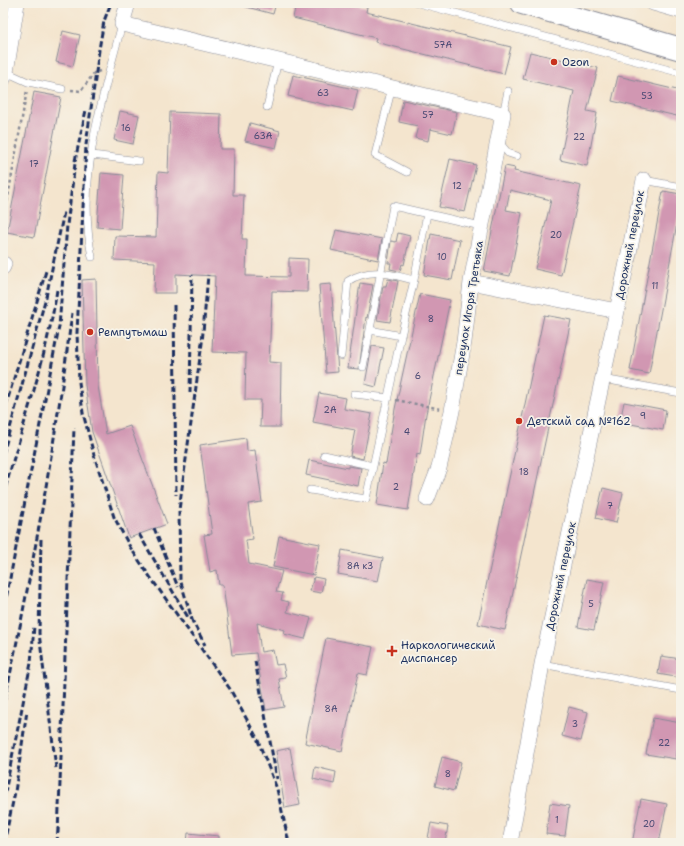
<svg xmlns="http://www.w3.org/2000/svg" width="684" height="846" viewBox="0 0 684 846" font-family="'Shantell Sans',sans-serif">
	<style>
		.building { fill: #d197b2 }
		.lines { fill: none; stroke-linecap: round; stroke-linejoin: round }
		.service-casing { stroke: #888a96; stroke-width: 8 }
		.minor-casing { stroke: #888a96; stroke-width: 16 }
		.primary-casing { stroke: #888a96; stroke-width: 24 }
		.path { stroke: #888a96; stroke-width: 2.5; stroke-dasharray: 3 3; stroke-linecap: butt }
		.service { stroke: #fff; stroke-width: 7 }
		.minor { stroke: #fff; stroke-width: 15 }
		.primary { stroke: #fff; stroke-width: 22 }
		.rail { stroke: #1b2f5e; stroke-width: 3; stroke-dasharray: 6 3; stroke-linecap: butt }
		.poi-dot { fill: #c8321e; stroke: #f7f3e8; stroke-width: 1.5 }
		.labels { text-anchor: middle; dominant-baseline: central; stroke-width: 3.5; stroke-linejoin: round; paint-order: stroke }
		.number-label { font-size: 9px; fill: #484973 }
		.poi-label { font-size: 11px; fill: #1b2f5e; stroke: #f7f3e8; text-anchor: start }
		.street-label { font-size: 11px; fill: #1b2f5e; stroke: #f7f3e8 }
	</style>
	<rect width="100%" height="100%" fill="#f7f3e8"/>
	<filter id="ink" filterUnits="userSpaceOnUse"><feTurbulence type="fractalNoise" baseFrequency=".025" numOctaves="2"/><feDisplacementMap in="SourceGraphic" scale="8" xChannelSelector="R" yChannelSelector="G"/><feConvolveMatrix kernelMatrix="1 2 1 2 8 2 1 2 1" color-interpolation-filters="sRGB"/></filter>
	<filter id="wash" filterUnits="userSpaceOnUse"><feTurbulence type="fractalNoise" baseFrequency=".012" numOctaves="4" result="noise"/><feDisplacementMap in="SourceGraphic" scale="16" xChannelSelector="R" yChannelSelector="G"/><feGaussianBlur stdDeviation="0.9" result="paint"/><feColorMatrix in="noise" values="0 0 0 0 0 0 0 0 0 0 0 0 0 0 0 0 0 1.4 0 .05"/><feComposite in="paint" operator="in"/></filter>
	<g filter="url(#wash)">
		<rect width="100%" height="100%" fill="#f4e5ce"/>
		<g id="blocks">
			<path class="building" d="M244,3H276L273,14L243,6Z
				M296,3H349L367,7L366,12L511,47L504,74L375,42L376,38L293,18Z
				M63,31L80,35L73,66L56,62Z
				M530,52L598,68L587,111L597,113L587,166L560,160L574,91L523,79Z
				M293,75L358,90L353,111L288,96Z
				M618,76L681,91V117L612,101Z
				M34,92L61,97L34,237L7,232Z
				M403,100L457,112L452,134L430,129L428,141L415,138L418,126L399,122Z
				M120,111L139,115L133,144L114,140Z
				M170,112L221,114L220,149H234L233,195H244L242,239H247L246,276L289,277V258L308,259L307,292L272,291L269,362L281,363L280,427H260L261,400H245L246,353L212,352L215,276L176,274V293H154L155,262L114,260L115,236L156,237L158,172L168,173Z
				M250,123L280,131L276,148L245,141Z
				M450,159L476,165L465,212L439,207Z
				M505,166L515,168L514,171L581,186L561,275L535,269L551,200L510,190L506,210L522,213L510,276L484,271Z
				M101,173L124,175L120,229L97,227Z
				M663,191L681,194V202L649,374L630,370Z
				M336,230L382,239L378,260L331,250Z
				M398,233L410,236L404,265L402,264L400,271L390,269L391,263H388L391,241L396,242Z
				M431,234L460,240L452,280L424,275Z
				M96,279L98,386L106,434L130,426L167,524L129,538L92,432L85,385L82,280Z
				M388,279L398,281L390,322L377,320L383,286H386Z
				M360,283L373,285L367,318L366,317L359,369L348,368Z
				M331,284L338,372L326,373L319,285Z
				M420,294L450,300L426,414L420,455L417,454L408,510L377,505L383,463L386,464L395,409Z
				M544,315L571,320L505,630L478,624Z
				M372,346L384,348L376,387L365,384Z
				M319,393L346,398L344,409L372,414L363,459L350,456L355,430L313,422Z
				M624,402L666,410L663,430L620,422Z
				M246,438L247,451L255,450L262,502L248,504L253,539L246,540L249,564L282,571L276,592L283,593L281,600L289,602L287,612L311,618L305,639L284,634L285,630L257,623L261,652L273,650L276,665L283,664L286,678L279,679L284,707L266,710L256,653L232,655L223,585H219L217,570L210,572L204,535L212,534L200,445Z
				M309,460L348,468V466L361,468L358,486L306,475Z
				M603,488L623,493L616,523L596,518Z
				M279,536L320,544L314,575L273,567Z
				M342,550L383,558L378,581L338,574Z
				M314,577L324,579L321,593L310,591Z
				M587,579L604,582L594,630L578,627Z
				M326,638L373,647L367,675L358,673L342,751L305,743Z
				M661,656L681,659V678L658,674Z
				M569,707L588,712L581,741L562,736Z
				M653,718L681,723L676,759L646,754Z
				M290,748L300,805L285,808L276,751Z
				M442,757L461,762L454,791L435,786Z
				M315,767L336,772L334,784L313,779Z
				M641,799L667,804L659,843H632Z
				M550,803L569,806L565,836L546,834Z
				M431,823L448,826L445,843H427Z
				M188,833L219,836V843H187Z"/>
		</g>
	</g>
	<g filter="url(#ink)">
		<use href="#blocks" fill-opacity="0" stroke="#888a96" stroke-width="1"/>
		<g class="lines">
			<defs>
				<path id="service" d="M418,3L681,73
					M6,72L28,82L62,89
					M392,87L375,155L407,172
					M267,107L278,61
					M503,114L508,91
					M498,141L508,153L517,156
					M92,155L139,161
					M644,180L681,187
					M92,257C76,179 102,99 122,24
					M414,280L427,214
					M341,356L348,281C371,267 389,274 414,280L401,336
					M363,367L393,206L481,226
					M603,379L681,393
					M354,394L388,398
					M324,455L373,466
					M310,490L366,499L401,336L370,330
					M542,664L681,690"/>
				<path id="minor" d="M128,3L122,24L503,114L471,282L464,342L452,411L439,468L427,499
					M653,3L681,11
					M3,79L6,72L17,3
					M3,267L4,264
					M471,282L617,311L542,664L510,843
					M617,311L644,180"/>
				<path id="primary" d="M522,3L681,49"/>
			</defs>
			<use href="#service" class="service-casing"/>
			<use href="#minor" class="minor-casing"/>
			<use href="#primary" class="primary-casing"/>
			<path class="path" d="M71,90L81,91L94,73L100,71
				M3,225L27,90
				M396,400L441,409"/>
			<use href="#service" class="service"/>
			<use href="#minor" class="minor"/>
			<use href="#primary" class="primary"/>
			<path class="rail" d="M99,50L86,145L77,333L79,382L83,413L94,455L114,517L130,547L148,574L230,689L257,738L277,789L289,843
				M98,55L104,21L111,3
				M75,161L86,110
				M174,305L176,495
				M190,393L192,275
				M3,415L46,271
				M3,454L46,297L64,212
				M3,496C22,427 46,360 57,290
				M154,528L178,587
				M139,534L189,619
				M41,539L39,633L56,768
				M3,614L59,327L67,225L76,156
				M191,618L205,645
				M193,623L180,579L179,510L202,343L208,275
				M255,661L277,779
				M3,708C31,578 55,446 72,313
				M3,802L31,663L34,626
				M58,833L74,428
				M4,843L15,792L27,711
				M57,843L58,828"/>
		</g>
	</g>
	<g class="poi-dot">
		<circle cx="554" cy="62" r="4"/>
		<circle cx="90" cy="332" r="4"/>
		<circle cx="519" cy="421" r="4"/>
		<path d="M390 645h4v4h4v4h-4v4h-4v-4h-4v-4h4z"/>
	</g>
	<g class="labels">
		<g class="number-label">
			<text x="443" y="45">57А</text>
			<text x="323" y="93">63</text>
			<text x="647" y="96">53</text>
			<text x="428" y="115">57</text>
			<text x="126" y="128">16</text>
			<text x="263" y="136">63А</text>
			<text x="579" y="137">22</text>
			<text x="34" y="164">17</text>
			<text x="457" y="186">12</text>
			<text x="556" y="235">20</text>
			<text x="442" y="257">10</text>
			<text x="655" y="286">11</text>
			<text x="431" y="319">8</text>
			<text x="418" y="376">6</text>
			<text x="330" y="410">2А</text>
			<text x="643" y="416">9</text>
			<text x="407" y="432">4</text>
			<text x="524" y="472">18</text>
			<text x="396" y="487">2</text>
			<text x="610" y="506">7</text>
			<text x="360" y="566">8А к3</text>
			<text x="591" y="604">5</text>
			<text x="331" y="709">8А</text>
			<text x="575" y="724">3</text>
			<text x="664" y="743">22</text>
			<text x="448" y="774">8</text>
			<text x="557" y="820">1</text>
			<text x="649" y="824">20</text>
		</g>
		<g class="poi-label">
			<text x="562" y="62">Ozon</text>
			<text x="98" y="332">Ремпутьмаш</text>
			<text x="527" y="421">Детский сад №162</text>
			<text x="401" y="645">Наркологический<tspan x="401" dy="13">диспансер</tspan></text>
		</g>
		<g class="street-label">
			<text transform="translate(630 245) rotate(-79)">Дорожный переулок</text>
			<text transform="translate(469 308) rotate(-81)">переулок Игоря Третьяка</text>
			<text transform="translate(561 576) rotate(-78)">Дорожный переулок</text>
		</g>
	</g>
	<rect width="684" height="846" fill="none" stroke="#f7f3e8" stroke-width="16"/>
</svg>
